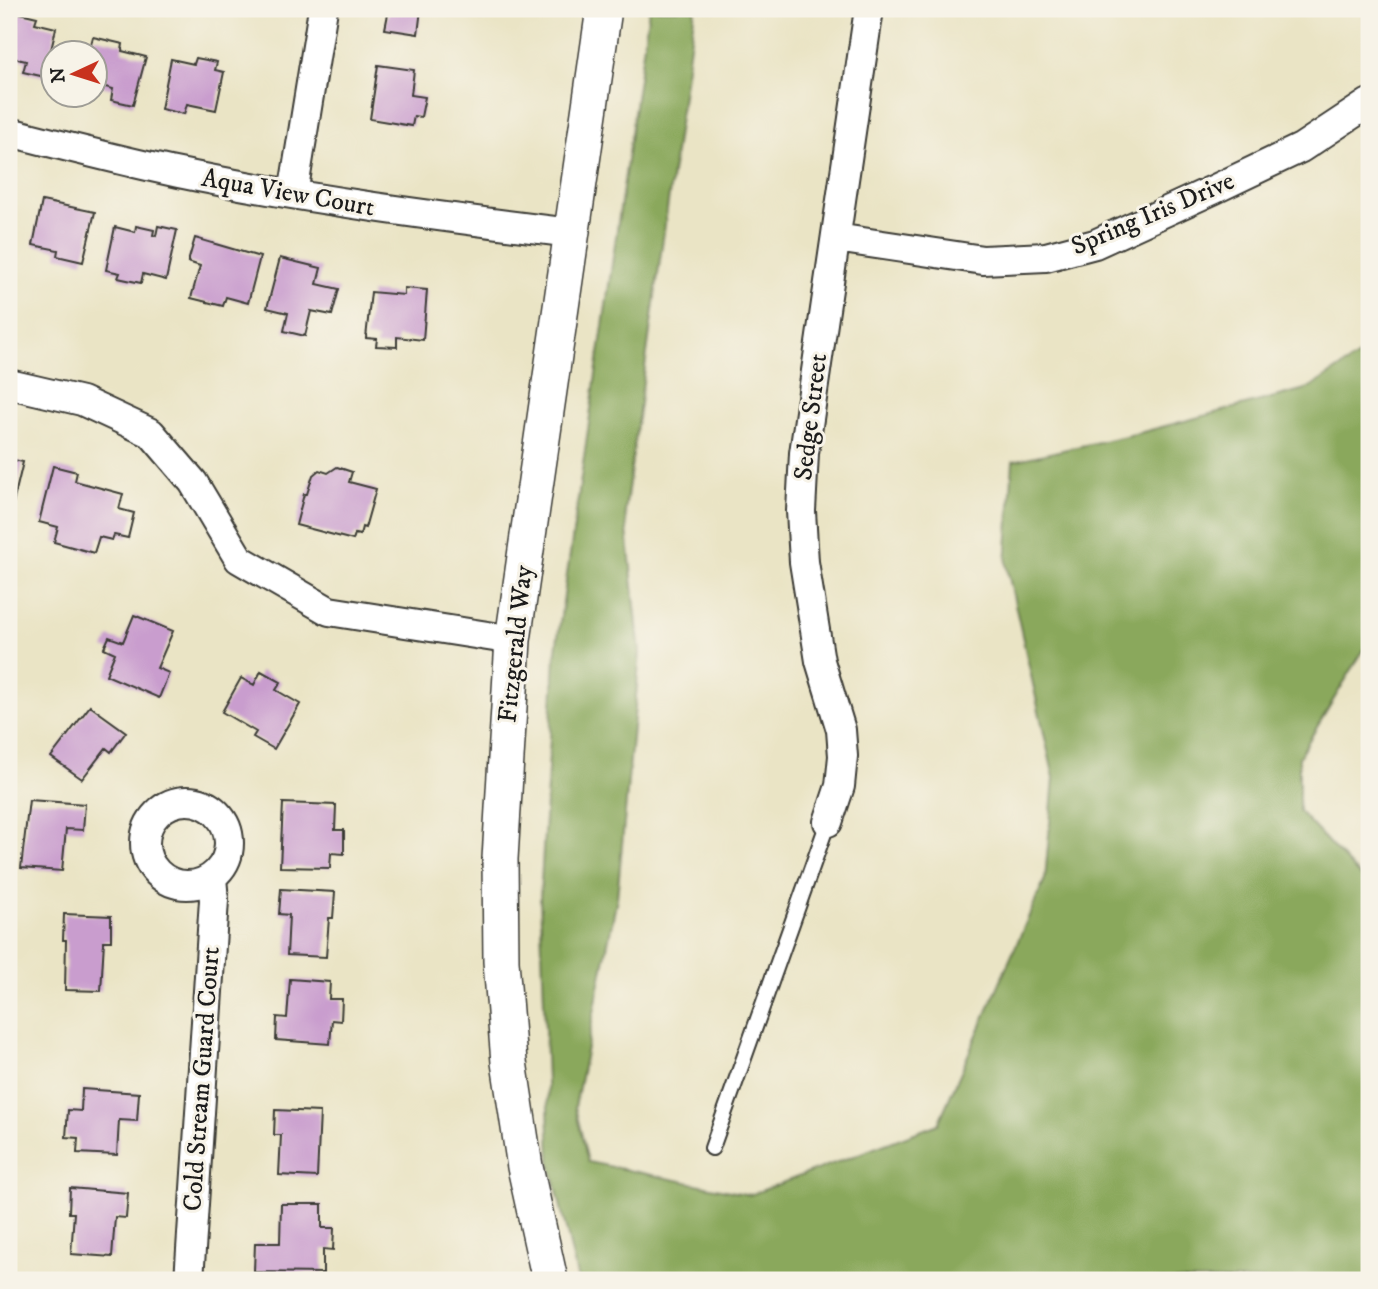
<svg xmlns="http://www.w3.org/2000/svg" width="1378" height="1289" viewBox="0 0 1378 1289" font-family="'IM FELL DW Pica',serif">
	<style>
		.forest { fill: #8aa85b; stroke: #53623c; stroke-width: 2 }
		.building { fill: #c99dce }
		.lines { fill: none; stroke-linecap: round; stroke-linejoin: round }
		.service-casing { stroke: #3b3a35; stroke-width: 18 }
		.minor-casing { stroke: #3b3a35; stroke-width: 32 }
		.tertiary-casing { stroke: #3b3a35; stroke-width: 38 }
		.service { stroke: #fff; stroke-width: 14 }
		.minor { stroke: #fff; stroke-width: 28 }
		.tertiary { stroke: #fff; stroke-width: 35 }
		.labels { text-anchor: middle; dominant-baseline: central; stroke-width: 6; stroke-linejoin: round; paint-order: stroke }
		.street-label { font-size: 26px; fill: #1c1c1c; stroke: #f7f3e8 }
	</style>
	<rect width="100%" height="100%" fill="#f7f3e8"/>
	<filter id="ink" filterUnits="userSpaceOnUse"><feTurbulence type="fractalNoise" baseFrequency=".0143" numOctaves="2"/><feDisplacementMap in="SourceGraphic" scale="14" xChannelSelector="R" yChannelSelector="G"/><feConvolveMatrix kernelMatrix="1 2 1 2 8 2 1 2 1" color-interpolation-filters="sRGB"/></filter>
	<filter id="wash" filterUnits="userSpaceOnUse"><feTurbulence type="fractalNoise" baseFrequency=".00686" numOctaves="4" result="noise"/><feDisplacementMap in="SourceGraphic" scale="28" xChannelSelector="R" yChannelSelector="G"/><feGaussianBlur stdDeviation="1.57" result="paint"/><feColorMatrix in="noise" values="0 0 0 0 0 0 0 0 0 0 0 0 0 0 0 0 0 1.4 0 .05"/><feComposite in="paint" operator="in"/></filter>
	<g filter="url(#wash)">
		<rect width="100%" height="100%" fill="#eae4c5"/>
		<path class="forest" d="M649,9H695L625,511L640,653L617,898L575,1107L588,1162L750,1195L938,1124L1045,879L1054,778L1006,564L1013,461L1139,433L1309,388L1369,349V641L1299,757V811L1369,886V1280H578L550,1161L540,898L555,657Z"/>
		<g id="blocks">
			<path class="building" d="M389,9H421L418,34L385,29Z
				M16,12L37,17L35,23L56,28L45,77L23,72L26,61L9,57V18L14,19Z
				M93,37L123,44L122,51L146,57L133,105L111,100L113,89L94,84V52H89Z
				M196,58L217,62L215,70L224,72L216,110L187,104L184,114L161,109L171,59L194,64Z
				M378,65L414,70L411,95L425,97L421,117L414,116L412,126L370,119Z
				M42,201L95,212L83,262L57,256L58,250L33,245Z
				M136,226L154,230L153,235L156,236L158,226L177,230L166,280L143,274L141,283L118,278L120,273L106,270L115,227L135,232Z
				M195,238L260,257L248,303L226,297L223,306L191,298L200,266L188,262Z
				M280,258L321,268L317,284L339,289L332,315L311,311L305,336L284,331L288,313L267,308Z
				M404,288L427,290L423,340L397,337V347L376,346L377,339L366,338L371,292L404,295Z
				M9,459L23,462L10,516H9Z
				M53,466L77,472L75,481L123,494L119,509L134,513L128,538L114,535L112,540L99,537L94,553L54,542L58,527L39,522Z
				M337,467L352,472L349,482L376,489L365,528L362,527L360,535L355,534L353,540L296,525L304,494H307L313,475L319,470L328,473Z
				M134,615L173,631L157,668L169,673L159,698L106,675L115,653L104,648L109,637L123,642Z
				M261,671L281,682L276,690L300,704L274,749L253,737L256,732L222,712L241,678L254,685Z
				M90,706L126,732L111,752L106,748L82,779L51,757Z
				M29,800L85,804L83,830L66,829L62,871L21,868Z
				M283,803L336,805L335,830H344V854L331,853L330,868L280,867Z
				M281,889L335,892L333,918H329L326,957L287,955L289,915L279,914Z
				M64,914L111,916V941H104L101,991L65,990L66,940H63Z
				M290,979L330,982L329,999H342L341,1021L332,1020L330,1044L276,1040L277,1017L287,1018Z
				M82,1089L139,1093L137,1121L119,1120L117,1155L77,1153L78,1138L66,1137L68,1110L81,1111Z
				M275,1110L320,1112L317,1177L279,1175L281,1135H274Z
				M70,1188L128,1193L126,1218L115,1217L112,1257L71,1254L74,1213H69Z
				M281,1204H322V1228H334L333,1250L323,1249V1273L254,1272L255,1243H280Z"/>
		</g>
	</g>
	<g filter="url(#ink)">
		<use href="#blocks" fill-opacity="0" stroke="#3b3a35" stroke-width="2"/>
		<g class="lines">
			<defs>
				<path id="service" d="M712,1148L828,822"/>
				<path id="minor" d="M9,132C65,146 122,161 179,173C309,200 440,217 572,233
					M293,194L323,9
					M836,238L983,260L1046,257L1095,244L1215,189L1301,148L1369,103
					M9,384L82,401L151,433L193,482L239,559L329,611L513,640
					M145 843a42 42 0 1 1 84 0a42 42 0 1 1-84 0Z
					M828,822L840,786L843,756L841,730L820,661L804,562L801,511L804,453L869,9
					M189,1280L214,900L212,878"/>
				<path id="tertiary" d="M550,1280L525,1167L509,1062L501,961L500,859L513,640L604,9"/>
			</defs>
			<use href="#service" class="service-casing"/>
			<use href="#minor" class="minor-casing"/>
			<use href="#tertiary" class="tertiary-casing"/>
			<use href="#service" class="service"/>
			<use href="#minor" class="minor"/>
			<use href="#tertiary" class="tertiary"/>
		</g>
	</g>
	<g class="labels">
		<g class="street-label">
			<text transform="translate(288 193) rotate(10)">Aqua View Court</text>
			<text transform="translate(1153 214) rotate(-23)">Spring Iris Drive</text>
			<text transform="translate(811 417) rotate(-83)">Sedge Street</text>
			<text transform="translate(516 644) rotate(-84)">Fitzgerald Way</text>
			<text transform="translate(202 1079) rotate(-86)">Cold Stream Guard Court</text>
		</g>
	</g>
	<rect width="1378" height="1289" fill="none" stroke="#f7f3e8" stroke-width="35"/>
	<g transform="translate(74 74) rotate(266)"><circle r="33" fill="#f7f3e8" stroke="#9f9d96" stroke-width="2"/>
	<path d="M0-5L12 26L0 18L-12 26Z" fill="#c8321e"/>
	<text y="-10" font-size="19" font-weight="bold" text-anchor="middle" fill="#1c1c1c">N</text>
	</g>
</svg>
